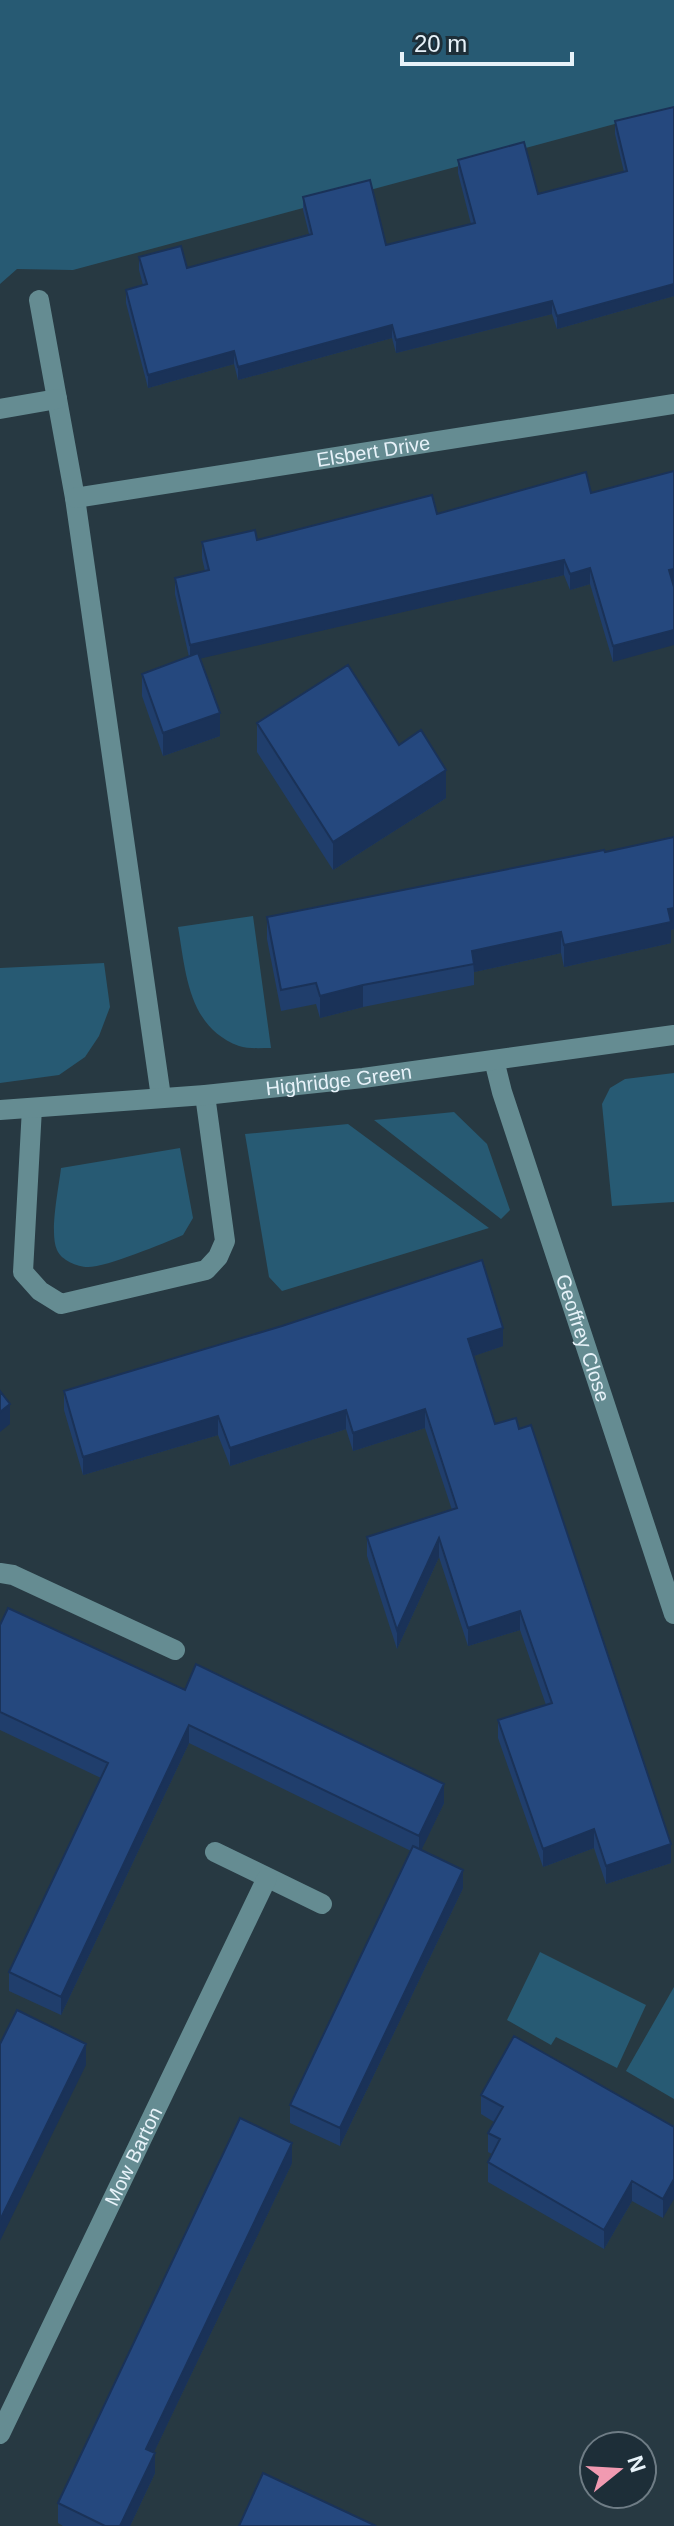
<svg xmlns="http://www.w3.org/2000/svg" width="674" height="2526" viewBox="0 0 674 2526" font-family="Helvetica,sans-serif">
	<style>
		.green { fill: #275a73 }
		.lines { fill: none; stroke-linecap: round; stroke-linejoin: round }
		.minor { stroke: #658c92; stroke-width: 20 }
		.wall { fill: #203e6c }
		.shaded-wall { fill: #1a3258 }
		.building { fill: #25487e; stroke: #1a3258; stroke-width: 2 }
		.labels { text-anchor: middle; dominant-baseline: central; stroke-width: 6; stroke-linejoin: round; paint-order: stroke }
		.street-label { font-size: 20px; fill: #e7f2f9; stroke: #1d2e38 }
	</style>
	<rect width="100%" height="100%" fill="#273942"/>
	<path class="green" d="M0,0H674V108L73,270L17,269L0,284Z
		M253,916L271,1048C261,1048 248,1049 239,1046C188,1027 186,973 178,927Z
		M104,963L110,1007L99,1036L85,1057L59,1075L0,1083V968Z
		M674,1073V1202L612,1206L602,1104L610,1088L625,1079Z
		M454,1112L487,1144L510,1210L501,1219L374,1120Z
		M348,1124L489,1228L282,1291L269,1277L245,1134Z
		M180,1148L193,1218L183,1235C164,1243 107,1267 88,1267C77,1267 61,1260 57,1250C49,1233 59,1187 61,1168Z
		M540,1952L646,2005L617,2068L556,2037L551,2045L507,2020Z
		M674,1987V2099L626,2071Z"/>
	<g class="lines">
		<g class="minor">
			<path d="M39,300L75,498L161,1097"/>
			<path d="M0,409L57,399"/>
			<path id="s1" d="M75,498L674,404"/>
			<path id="s2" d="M494,1060L502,1092L674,1614"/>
			<path d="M32,1108L23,1272L40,1291L61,1304L206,1270L218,1257L225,1241L205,1095"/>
			<path id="s3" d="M0,1110L205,1095L363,1078L674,1035"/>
			<path d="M0,1573L13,1575L175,1650"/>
			<path d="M215,1852L322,1904"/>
			<path id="s4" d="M0,2434L267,1878"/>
		</g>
	</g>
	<path class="wall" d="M674,107V296L557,329L552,314L396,353L392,338L238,380L234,364L148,388L126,303V290L143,285L139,270V257L187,268L309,234L303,210V197L386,245L471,224L458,173V160L538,194L624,172L615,134V121Z
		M591,493L673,584L613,662L590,584L570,590L564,575L200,658L220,736L163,756L142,696V674L189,657L175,594V578L205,571L202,558V542L257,540L437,514Z
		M257,723L399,745L446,798L333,870L257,752Z
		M674,837V929L671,930V943L564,967L561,953L474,972V985L363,1007L320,1018L316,1004L281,1011L267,939V917L605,852Z
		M503,1346L473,1356L495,1424L671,1863L606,1884L594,1848L543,1867L498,1738V1720L546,1705L520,1630L468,1646L439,1557L397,1649L367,1556V1537L452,1510L425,1428L353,1451L346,1429L230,1466L218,1435L83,1475L64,1410V1391Z
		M0,1625L185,1690L444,1803L421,1850L463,1888L340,2146L290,2123V2105L411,1851L189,1743L61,2015L9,1991V1972L101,1778L0,1730Z
		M481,2095L674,2127L663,2218L632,2201L604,2249L488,2182V2162L492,2154L488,2152V2133L494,2122L481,2114Z
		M292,2163L154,2452L155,2473L130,2526H63L58,2523V2503Z"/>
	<path class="shaded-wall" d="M674,284V296L557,329V316Z
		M552,301V314L396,353V340Z
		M392,325V338L238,380V367Z
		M234,351V364L148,388V375Z
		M564,560V575L190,661V645Z
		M590,568V584L570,590V574Z
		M674,569V584L669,586V570Z
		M674,630V645L613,662V646Z
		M220,713V736L163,756V733Z
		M446,770V798L333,870V842Z
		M674,908V929L671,930V943L564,967V945Z
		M561,932V953L474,972L472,951Z
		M363,985V1007L320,1018V996Z
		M503,1328V1346L468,1358V1339Z
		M10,1404V1424L0,1432V1412Z
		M425,1409V1428L353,1451V1433Z
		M346,1410V1429L230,1466V1448Z
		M218,1416V1435L83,1475V1457Z
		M439,1538V1557L397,1649V1630Z
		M520,1611V1630L468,1646V1628Z
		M189,1725V1743L61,2015V1997Z
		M444,1784V1803L419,1855V1836Z
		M594,1829V1848L543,1867V1849Z
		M671,1844V1863L606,1884V1866Z
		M463,1870V1888L340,2146V2128Z
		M86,2044V2065L0,2241V2220Z
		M292,2143V2163L146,2469V2449Z
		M674,2179V2199L663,2218V2199Z
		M632,2181V2201L604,2249V2230Z
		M155,2453V2473L130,2526H120Z"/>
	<path class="building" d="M674,107V284L557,316L552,301L396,340L392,325L238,367L234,351L148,375L126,290L147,284L139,257L181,246L187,268L312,234L303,197L370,180L386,245L475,223L458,160L524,142L538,194L627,171L615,121Z
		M674,471V569L669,570L674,587V630L613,646L590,568L570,574L564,560L190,645L175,578L209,570L202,542L255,530L257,540L432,495L437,514L586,472L591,493Z
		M198,653L220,713L163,733L142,674Z
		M348,665L399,745L421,730L446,770L333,842L257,723Z
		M674,837V908L668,909L671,922L564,945L561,932L472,951L474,964L363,985L320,996L316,983L281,990L267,917L604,850L605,852Z
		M482,1260L503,1328L468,1339L495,1424L516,1418L519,1429L531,1425L671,1844L606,1866L594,1829L543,1849L498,1720L552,1703L520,1611L468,1628L439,1538L397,1630L367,1537L457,1508L425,1409L353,1433L346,1410L230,1448L218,1416L83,1457L64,1391L282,1326Z
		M0,1391L10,1404L0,1412Z
		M8,1608L185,1690L196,1664L444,1784L419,1836L189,1725L61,1997L9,1972L108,1763L0,1712V1625Z
		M413,1846L463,1870L340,2128L290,2105Z
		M17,2010L86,2044L0,2220V2044Z
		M514,2036L674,2127V2179L663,2199L632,2181L604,2230L488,2162L500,2139L488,2133L503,2107L481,2095Z
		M240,2118L292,2143L146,2449L155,2453L120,2526H105L58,2503Z
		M263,2473L376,2526H239Z"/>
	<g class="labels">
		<g class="street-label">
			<text stroke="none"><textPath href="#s1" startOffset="302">Elsbert Drive</textPath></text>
			<text stroke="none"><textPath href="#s3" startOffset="340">Highridge Green</textPath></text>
			<text stroke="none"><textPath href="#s2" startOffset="292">Geoffrey Close</textPath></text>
			<text stroke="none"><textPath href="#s4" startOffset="308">Mow Barton</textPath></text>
		</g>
	</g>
	<g transform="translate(618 2470) rotate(72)"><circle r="38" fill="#1d2e38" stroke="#6e7c85" stroke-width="2"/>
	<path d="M0-6L14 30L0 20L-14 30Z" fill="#f19ab1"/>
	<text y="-12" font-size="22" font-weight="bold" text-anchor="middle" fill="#e7f2f9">N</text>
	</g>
	<path d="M402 52v12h170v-12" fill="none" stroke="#e7f2f9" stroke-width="4"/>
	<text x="414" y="52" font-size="24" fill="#e7f2f9" stroke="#1d2e38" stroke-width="6" paint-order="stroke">20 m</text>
</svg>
